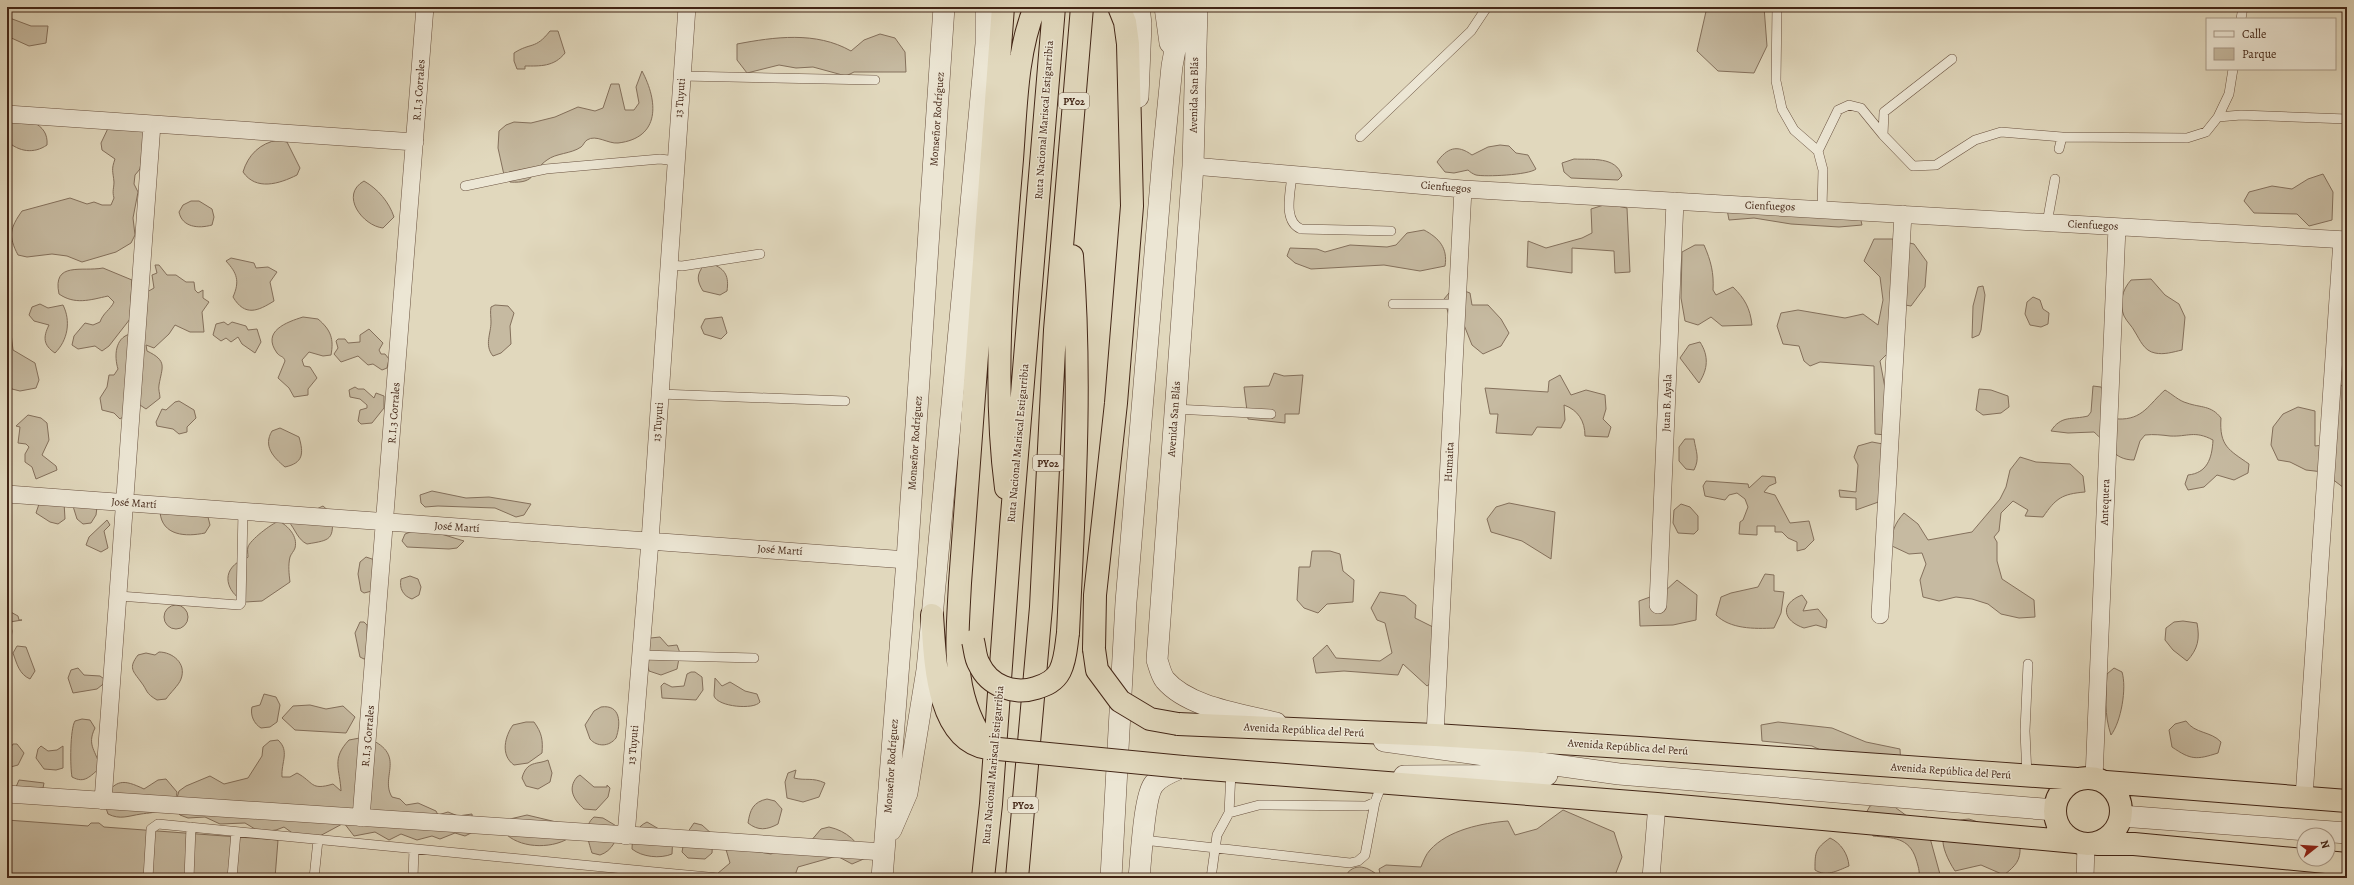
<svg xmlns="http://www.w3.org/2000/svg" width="2354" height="885" viewBox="0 0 2354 885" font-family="Alegreya,serif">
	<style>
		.green { fill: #c6baa1; stroke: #84705c }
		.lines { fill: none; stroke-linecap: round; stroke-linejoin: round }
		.service-casing { stroke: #6a5240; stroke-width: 10 }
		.minor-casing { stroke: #6a5240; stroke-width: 18 }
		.tertiary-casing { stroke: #6a5240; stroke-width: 22 }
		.trunk-casing { stroke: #422516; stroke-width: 24 }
		.service { stroke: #ece6d4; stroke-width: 9 }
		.minor { stroke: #ece6d4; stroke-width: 17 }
		.tertiary { stroke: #ece6d4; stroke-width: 21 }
		.trunk { stroke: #e1d8bd; stroke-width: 22 }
		.trunk-bridge-casing { stroke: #422516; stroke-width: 24; stroke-linecap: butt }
		.trunk-bridge { stroke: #e1d8bd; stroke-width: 22 }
		.labels { text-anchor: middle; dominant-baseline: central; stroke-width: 3; stroke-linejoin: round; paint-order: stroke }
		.shield { fill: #ece6d4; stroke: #755f4f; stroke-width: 1 }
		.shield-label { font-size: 10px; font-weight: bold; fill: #422516 }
		.street-label { font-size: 11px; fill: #422516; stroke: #ece6d4 }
	</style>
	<rect width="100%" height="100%" fill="#e1d8bd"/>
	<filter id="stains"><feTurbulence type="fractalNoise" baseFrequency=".005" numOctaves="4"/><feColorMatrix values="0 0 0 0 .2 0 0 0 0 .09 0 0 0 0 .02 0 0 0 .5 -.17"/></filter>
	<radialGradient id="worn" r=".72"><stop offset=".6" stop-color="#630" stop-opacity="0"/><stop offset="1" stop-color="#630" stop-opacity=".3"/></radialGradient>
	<path class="green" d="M1707,7H1764L1767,46L1754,73L1718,71L1697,51Z
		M7,17L31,26H48L46,43L29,46L7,36Z
		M550,31H558L565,53C554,67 540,66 525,66V69H517L514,61V53C531,42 535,50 550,31Z
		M880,34L895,38L905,52L906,72H854L846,76L813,67L796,68L779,65L747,73L737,60V44C774,37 816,31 851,51L864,40Z
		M642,71C658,101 661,138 618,143C608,144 596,134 587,140C584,142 583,146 581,147C571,154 556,153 547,160C531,171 537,184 510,182L504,175L498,148L499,131L506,125L514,122L531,123L555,117L578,107L595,111L603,108L611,84H619L625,110H634L639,103L636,87Z
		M7,113C24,119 49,122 47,145C34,154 19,152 7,141Z
		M111,122L141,127L145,135L140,169L135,175L134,184L138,192L133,218L135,235L131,243L116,252L82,262L67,256L52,254L27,257L18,255C8,236 10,228 22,211L70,198L87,204L94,202L102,205H111L114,198C112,191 114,188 114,182C113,171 111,170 115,159L102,150L101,143Z
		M278,140L287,142L300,168L297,175C279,184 256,191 243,172C248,155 260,143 278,140Z
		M1500,145L1509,146L1516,153L1528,155L1536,169C1529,175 1485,177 1476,175C1473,174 1470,172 1468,170L1454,173L1445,172L1437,162C1447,148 1457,144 1472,155L1488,147Z
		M1574,159C1592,160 1616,156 1622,176L1618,180L1571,178L1564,172L1562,163Z
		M2323,174L2333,192L2332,220L2309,226L2297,214L2254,213L2244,201L2249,192L2272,186L2292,189L2308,179Z
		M364,181C378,189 389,202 394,217L383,228C363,226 339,195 364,181Z
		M191,201H199L212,209L214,217L212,225C198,229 182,227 179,212L183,205Z
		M1607,204L1627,208L1630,272L1615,273L1614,251L1572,248V273L1527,267L1528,241L1546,248L1582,238L1592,233L1591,209Z
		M1726,204L1859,212L1862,225L1839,227L1791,224L1754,218L1729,220Z
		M1424,230C1439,238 1448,248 1445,266L1420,271L1384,265L1311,269L1295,263L1287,256L1290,248L1317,249L1325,252L1350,245L1387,247L1396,245L1407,233Z
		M1874,239H1892L1914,244L1927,262L1925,287L1911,306L1893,303L1889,352L1880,361L1888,404L1886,435L1875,434L1874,366L1820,362L1810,366L1804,361L1799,346L1783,344L1777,326L1781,313L1798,310L1845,318L1863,314L1878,325L1883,300L1880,277L1864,261Z
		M1695,245H1704C1711,261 1714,273 1713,290L1716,295L1733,287C1745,299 1750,308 1752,325L1722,326L1711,317L1698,325L1685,321L1681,298L1682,252Z
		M231,258L254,263L256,268L268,267L277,272L270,282L274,301C258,311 245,317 233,297C240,281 237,273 226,261Z
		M712,264C726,269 729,277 727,291L720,295L703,291C697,281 696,275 704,265Z
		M155,265H159L167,275H176L186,282H194L195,290L198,293L203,290V298L209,302L202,312L204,332H190L175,325L169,334L154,348L146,345L147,351C168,361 162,367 159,385C158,389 160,394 160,398L146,409L140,405L120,419L114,413L102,410L100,398L107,387L109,375H114L118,369C114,356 115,338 130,334L147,292L154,288L152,275L157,273Z
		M103,268L132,280L130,319L109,346L102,351L95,346L78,349L72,345L74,336L85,323L93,325L100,322C103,313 110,310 114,302L108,296C90,300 75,305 59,294C52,261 82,272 103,268Z
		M2151,279L2165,295L2179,304L2185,317L2182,350C2173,352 2164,355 2155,353C2144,351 2140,340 2135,332C2132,326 2127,322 2124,316C2119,303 2122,290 2131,280Z
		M1983,286L1985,295L1981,330L1979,335L1972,338L1973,306L1978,287Z
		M1454,287L1470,293L1472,305H1488L1501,319L1509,333L1501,346L1483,354L1472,345L1464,325L1450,319L1444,299Z
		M2033,297L2040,300L2043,309L2049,313L2048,324L2041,327L2030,325L2025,314L2027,302Z
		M40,304L48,308L63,305C71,321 68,340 55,353C43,345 43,337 49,325L34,321L29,315L32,307Z
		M495,305L508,306L514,313L510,326L511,344L501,353L493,356C484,345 491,334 491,322C491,317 490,312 491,307Z
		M303,317L318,319C331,330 334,339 331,355L323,356L309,352L302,360L304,366L310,367L317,378L308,389V395L294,397L289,388L278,378L285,361C284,356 280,357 277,353C261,331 287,322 303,317Z
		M722,317L727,333L721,339L704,334L701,327L705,319Z
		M224,322L228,325L232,322L246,326L248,330L257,329L261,342L255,353L242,344L238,337L231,342L226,338L221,341L213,335L216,324Z
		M369,329L383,343L379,350L381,354H385L389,359L387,368L382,370L373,364L368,365L358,356L341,362L334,354L338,348L336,341L338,339H345L348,343L360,342V335Z
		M7,332L11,333L13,350L35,363L39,380L36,388L20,391L12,389L8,382Z
		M1700,342C1709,356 1708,369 1699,383L1680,358L1689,345Z
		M1274,373L1284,376L1303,375L1299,414H1285V423L1248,419L1244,387L1269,386Z
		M1560,375L1571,395L1586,390L1605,395L1606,409L1603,419L1611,427L1608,437L1585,436C1585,421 1578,410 1564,405L1565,420L1561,428L1537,427L1532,435L1496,433L1498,414H1490L1485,388L1548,392L1549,381Z
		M2345,381L2347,487L2344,488L2323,472L2306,470L2290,462L2278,460L2271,445L2273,427L2283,414L2298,407L2315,411V446L2331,444L2335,394Z
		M2093,386L2101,387L2118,419C2143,420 2149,404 2165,390C2172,394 2179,401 2187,403C2201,408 2211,405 2221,418C2219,446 2229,450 2249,464L2248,473L2234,480L2217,475L2204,487L2188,490L2185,484L2188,475C2207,473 2212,459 2213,440C2194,430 2188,437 2170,436C2162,435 2154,434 2145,435L2140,441L2134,460C2113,460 2108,444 2094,432L2068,433L2051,431C2061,415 2072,420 2088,416L2091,412Z
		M355,387L358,389H364L374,398L376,393L384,396V408L372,423L361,424L358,421L360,410L367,408V405L360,399L350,397L349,390Z
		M1979,389L1991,390L2008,396L2009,407L2001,413L1983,415L1976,410Z
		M179,401L194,410L196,418L187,427V432L179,434L173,429L157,426L156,422L162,409L166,410L175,402Z
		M28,415L41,418L47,423L49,440L42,455L56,466L57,470L36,479L32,467L25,462V454L29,447L26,444L18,443L20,427L16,426Z
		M280,428L299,437C304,454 303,463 285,467C273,457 263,446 272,431Z
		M1685,439H1694C1696,452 1700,458 1694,470L1686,469L1679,461V447Z
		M1872,442L1883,444L1884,500L1856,510V498L1840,497L1839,490L1856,492L1858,465L1854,457L1858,446Z
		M2020,457L2036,462L2070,464L2083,476L2085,492C2062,494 2056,498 2043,517L2025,516L2028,510L2013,501L2001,513L1999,531L1994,537L1997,542V561L2002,579L2034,600L2035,617L2019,618L2001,614L1988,604L1972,599L1956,597L1939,601L1923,597L1920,580L1926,564L1922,553L1909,554L1892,546C1891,532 1895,523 1904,513L1918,524L1928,540L1972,532L2000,499L2006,487L2010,470Z
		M1762,476L1775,477L1776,483L1769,486L1764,492L1775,495L1790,523L1809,521L1814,540L1805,549L1797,551V542L1788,538L1782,532H1775V526H1757V535L1739,534L1740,522L1743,520L1748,507L1745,499L1737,493L1729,495L1725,500L1705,496L1703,486L1706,481L1748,484L1749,488Z
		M432,491L466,498L489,497L531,504L524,515L516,517L495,508L438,506L425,507L421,503L420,495Z
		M40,501L64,502L65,519L58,524L50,522L36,513Z
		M72,503L97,507L96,515L91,523L83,524L77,519Z
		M1509,503L1555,512L1551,559L1522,541L1491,532L1487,519L1496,507Z
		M1681,504L1690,507L1698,516V530L1694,534L1678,533L1673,523L1674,510Z
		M323,506L332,514C334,540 331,540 307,544C298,540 295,529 289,522Z
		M160,512L208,517L210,525L205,533C186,537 162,536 160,512Z
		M107,520L110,525L104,531L108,548L101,552L86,545L89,537Z
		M279,521C288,526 298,536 295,548C294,551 291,554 290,557C288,565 289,574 290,582L262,601L245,602C230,595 219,575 238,562C242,560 245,561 248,557C248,554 247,550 248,547C250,540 271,524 279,521Z
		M413,531L438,533L464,541L457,548L449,549L407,547L402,541L405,534Z
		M1312,551H1330L1340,554L1343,571L1354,580L1353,602L1327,604L1318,613L1304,608L1297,600L1299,567H1310Z
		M366,557L375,560L372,591L364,593L361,591L358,574L360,562Z
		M1765,574L1774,575V591L1784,592L1781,613L1774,628C1754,629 1730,629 1716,615L1721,597L1731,593L1758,587Z
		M410,576L418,579L421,587L419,595L412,599C403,596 399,588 401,579Z
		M1677,580L1697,595L1696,620L1673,625L1640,626L1639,601L1664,592Z
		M1380,592L1405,596L1416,605L1415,618L1441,631L1438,678L1427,686L1403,664L1398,675L1344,671L1316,673L1313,658L1327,645L1336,658L1380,661L1392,653L1385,623L1377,620L1371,608Z
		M1802,595L1807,602L1803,611L1818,609L1827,620L1826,628L1816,625L1804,628C1783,621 1779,604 1802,595Z
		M164 617a12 12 0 1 1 24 0a12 12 0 1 1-24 0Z
		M7,610L18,616L19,620H22L10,622L12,631L11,639L7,640Z
		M2183,621L2197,623C2200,639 2198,649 2187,661L2173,650L2165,640L2166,628L2174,622Z
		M360,622H364L367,625L368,658L364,659L360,657L355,633Z
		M660,637L668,646L677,645L680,653L677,669L661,675L649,671L641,639Z
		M17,646L26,647L35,671L30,679C19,674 17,664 13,653Z
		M159,652C172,652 187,663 181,679C179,685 170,693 166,699L157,700C145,693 148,691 141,682C133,671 128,668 138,655L146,653L155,655Z
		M78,668L84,675L100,676L107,681L97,689L73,693L68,678L71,670Z
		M2114,668L2122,672C2127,688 2121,722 2111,735C2104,715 2106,695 2107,674Z
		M691,672H695L702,677L703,690L696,700L662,698L661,686L664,683L672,687L684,686L687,674Z
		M715,678L722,686L730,682L745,691L757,694L760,702C754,710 718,707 714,696Z
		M264,694L276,697L280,705L277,722L270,727L261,728C254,724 250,715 252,707L260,705Z
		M310,705L326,709L343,706L355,717L346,733L295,730L282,718L293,706Z
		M601,707C621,704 621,724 616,738C609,747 597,747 590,739L585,725L594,711Z
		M82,719L90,720L95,728C86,746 97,751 100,768C90,776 85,784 72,777C70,767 70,729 75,721Z
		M2186,721C2195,734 2211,731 2221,742L2218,753C2196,760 2191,760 2172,747L2169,730L2175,724Z
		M526,722H534C542,733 543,740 542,753L528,763L514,765C500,755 505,736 513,725Z
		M1778,722L1832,728L1866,742L1900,749L1901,767L1827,753L1812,746L1762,741L1761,725Z
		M365,737C409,754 379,776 392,797L400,799L406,805L418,803L436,811L438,815L448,812L458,816L472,814L473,832L465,836L455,833L440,839L432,836L417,840L401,834L389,840L375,832L354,836L344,823L316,838L298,837L284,827L276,830L260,832L245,823L220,824L205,817L188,818L180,815L174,808L179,791L186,786L210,776L224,784L248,778L262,756L263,747L270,741L278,740C290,751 281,762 282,777H290L297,773C314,782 310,791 333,784L341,791C340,769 331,759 349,740Z
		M13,744H17L24,753L18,765L7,768V754Z
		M41,746L48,751L57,750L63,746V768L56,770L44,769L36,758L38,749Z
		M548,760L552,773L550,782L538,789L526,786L522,778C527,760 537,765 548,760Z
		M796,770L794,778C806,781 812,777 825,783L819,797L803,802L787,798L785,782L788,773Z
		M580,775L594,787H607V785L610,788L608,797L596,810L584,809C574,800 567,789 577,777Z
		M166,779L177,792C176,812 155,812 141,814C128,816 120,820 108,814L103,799C116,779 123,779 144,789L158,780Z
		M19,780L44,783L43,788L16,787Z
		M767,799L775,801L782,809L778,824C767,830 758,831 748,823C750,810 753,802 767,799Z
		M1880,803L1892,805L1911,819L1927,817L1930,838L1941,878H1919C1920,871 1918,866 1916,859C1909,837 1893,838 1873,836L1866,813L1870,806Z
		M1563,810L1614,832L1622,857L1614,878H1344C1354,860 1369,867 1381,878L1379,869L1386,865L1421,867C1423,862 1426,854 1430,850C1448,830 1482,823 1508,821L1515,835L1537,829Z
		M527,815L569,825L572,836C555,849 523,849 507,835L510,819Z
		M594,817L603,818L618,827C618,839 612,851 600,855L592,853C588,840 583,826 594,817Z
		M1969,819L1978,822L1983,830L2020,846C2021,861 2015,866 2004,875L1981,865L1955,871C1940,848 1933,821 1969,819Z
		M7,820L88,826L91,823H99L104,827L278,840L275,878H7Z
		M647,822L664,832L673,833L672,854C660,859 642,857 632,849C632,838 636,827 647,822Z
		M694,823L702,825L713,835L712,853L705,859L688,858L682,852L685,836Z
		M829,827C847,831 858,842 866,858L852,864L837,856L798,867L794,878H718L717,874L730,863L725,846L771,854L786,846L810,842L821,829Z
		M1830,838C1841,843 1848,854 1849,866C1837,871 1826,877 1815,870C1815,852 1815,849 1830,838Z"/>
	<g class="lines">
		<defs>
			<path id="service" d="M1777,7L1776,81L1782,109L1794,130L1818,151L1823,170L1822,208
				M2241,19L2243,7
				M1952,59L1884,112L1883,135L1913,166L1936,165L1975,140L2001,132L2062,137
				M682,76L875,80
				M2218,117L2229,94L2233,69
				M1360,137L1471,31L1487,7
				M2059,149L2062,137L2187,138L2206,132L2218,117L2241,115L2347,119
				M1818,151L1838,110L1849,105L1861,108L1883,135
				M1292,174C1291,191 1282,221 1301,229L1391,231
				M465,186L546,169L660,159L676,161
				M2047,223L2055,179
				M669,265L682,266L760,254
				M1393,304H1457
				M660,394L845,401
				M1175,409L1271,414
				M119,596L239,605L241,603L243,511
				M640,655L754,658
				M2027,776L2025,731L2028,664
				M1229,813L1231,772
				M1143,840L1350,863L1358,861L1365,855L1375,802
				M148,878L151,829L158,824L665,873
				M189,878L191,827
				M232,878L236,832
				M314,878L318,840
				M413,878L414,849
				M665,878V873L719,878
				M1211,878L1217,835L1229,813L1259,805L1366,806L1375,802L1382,784"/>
			<path id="minor" d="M7,114L415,142
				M1193,166L1463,189L2347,240
				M7,494L907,560
				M1658,605L1675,201
				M1880,615L1903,214
				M1435,735L1463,189
				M2094,778L2117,227
				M7,794L884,852
				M2304,797L2342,240
				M103,801L152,124
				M361,818L425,7
				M626,836L650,541L687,7
				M1651,878L1657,804
				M2085,878L2086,845"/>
			<path id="tertiary" d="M1165,7L1170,43
				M1197,7L1193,166L1157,660C1159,666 1161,675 1165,680C1189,708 1242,714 1276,723
				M1138,97L1141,24L1139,7
				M1384,741L1619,774L2055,810
				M1404,776L1547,775
				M2121,816L2347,833
				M891,830L907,793L927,670L986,44V7
				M882,878L907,560L944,7
				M1111,878L1126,602L1163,157L1172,66L1183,7
				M1139,878C1141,860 1144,795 1154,784C1161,775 1174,771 1183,767"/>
			<path id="trunk" d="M1006,488C992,381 1003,267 1012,159C1016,109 1016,54 1035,7
				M932,615C935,655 935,739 987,748
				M1068,633C1074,507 1082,382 1072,256
				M1094,649L1095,595L1116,403L1132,206L1128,44L1125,22L1119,7
				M1178,724L1435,735L1639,748L2077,779
				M988,748C950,695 957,645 960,583L1003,7
				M1183,767L1657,804L2076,842
				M2055 811a33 33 0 1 1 66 0a33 33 0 1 1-66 0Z
				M2106,782L2347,801
				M2097,844H2134L2347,864
				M983,878L991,804L1011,527L1054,7
				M1017,878L1041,607L1055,330L1082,7"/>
		</defs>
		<use href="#service" class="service-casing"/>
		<use href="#minor" class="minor-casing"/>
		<use href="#tertiary" class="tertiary-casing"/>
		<use href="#trunk" class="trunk-casing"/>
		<use href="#service" class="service"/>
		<use href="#minor" class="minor"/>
		<use href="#tertiary" class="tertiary"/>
		<use href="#trunk" class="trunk"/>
		<defs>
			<path id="trunk-bridge" d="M973,641C975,648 975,658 979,664C989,686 1014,695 1036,688C1046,685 1055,681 1060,671C1066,659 1066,646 1068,633
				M1094,649L1097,670L1120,701L1150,719L1178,724
				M988,748L1183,767"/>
		</defs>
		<use href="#trunk-bridge" class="trunk-bridge-casing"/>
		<use href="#trunk-bridge" class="trunk-bridge"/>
	</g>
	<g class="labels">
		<g class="shield">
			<rect x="1059" y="93" width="30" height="16" rx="3"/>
			<rect x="1033" y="455" width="30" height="16" rx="3"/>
			<rect x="1008" y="797" width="30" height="16" rx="3"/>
		</g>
		<g class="shield-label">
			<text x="1074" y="101">PY02</text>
			<text x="1048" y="463">PY02</text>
			<text x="1023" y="805">PY02</text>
		</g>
		<g class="street-label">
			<text transform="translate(419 90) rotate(-86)">R.I.3 Corrales</text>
			<text transform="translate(1194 95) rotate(-89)">Avenida San Blás</text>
			<text transform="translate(680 98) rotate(-86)">13 Tuyuti</text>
			<text transform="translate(937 119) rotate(-86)">Monseñor Rodríguez</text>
			<text transform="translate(1044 120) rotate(-86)">Ruta Nacional Mariscal Estigarribia</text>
			<text transform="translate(1446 187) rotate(5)">Cienfuegos</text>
			<text transform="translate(1770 206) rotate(2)">Cienfuegos</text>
			<text transform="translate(2093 225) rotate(3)">Cienfuegos</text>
			<text transform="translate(1667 403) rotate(-88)">Juan B. Ayala</text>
			<text transform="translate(394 413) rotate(-86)">R.I.3 Corrales</text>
			<text transform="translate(1174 419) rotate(-86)">Avenida San Blás</text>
			<text transform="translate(658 422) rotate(-86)">13 Tuyuti</text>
			<text transform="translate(915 443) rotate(-86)">Monseñor Rodríguez</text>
			<text transform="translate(1018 443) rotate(-85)">Ruta Nacional Mariscal Estigarribia</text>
			<text transform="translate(1449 462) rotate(-87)">Humaita</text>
			<text transform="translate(2105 502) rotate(-88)">Antequera</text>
			<text transform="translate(134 503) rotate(4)">José Martí</text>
			<text transform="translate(457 527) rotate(4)">José Martí</text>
			<text transform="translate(780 550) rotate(4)">José Martí</text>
			<text transform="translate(1304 730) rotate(3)">Avenida República del Perú</text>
			<text transform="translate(368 736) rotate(-85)">R.I.3 Corrales</text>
			<text transform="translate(633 745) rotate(-85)">13 Tuyuti</text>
			<text transform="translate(1628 747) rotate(4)">Avenida República del Perú</text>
			<text transform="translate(993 765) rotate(-85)">Ruta Nacional Mariscal Estigarribia</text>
			<text transform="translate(891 766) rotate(-86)">Monseñor Rodríguez</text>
			<text transform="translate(1951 771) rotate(4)">Avenida República del Perú</text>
		</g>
	</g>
	<rect width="2354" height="885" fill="none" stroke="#e1d8bd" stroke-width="24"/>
	<rect x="8" y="8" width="2338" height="869" fill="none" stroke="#422516" stroke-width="2"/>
	<rect x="12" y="12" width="2330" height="861" fill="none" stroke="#422516"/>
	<rect x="2206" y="18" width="130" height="52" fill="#ece6d4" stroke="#a89988"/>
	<rect x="2214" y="31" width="20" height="6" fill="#ece6d4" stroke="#a89988"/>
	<text x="2242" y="38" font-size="12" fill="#422516">Calle</text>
	<rect x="2214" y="48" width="20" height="12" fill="#c6baa1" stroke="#a89988"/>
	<text x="2242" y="58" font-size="12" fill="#422516">Parque</text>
	<g transform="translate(2316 847) rotate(73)"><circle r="19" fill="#ece6d4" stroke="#a89988"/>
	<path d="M0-3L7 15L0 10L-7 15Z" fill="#8f2418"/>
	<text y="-6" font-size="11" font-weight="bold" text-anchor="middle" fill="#422516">N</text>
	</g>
	<rect width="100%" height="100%" filter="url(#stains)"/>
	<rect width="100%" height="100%" fill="url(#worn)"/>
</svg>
